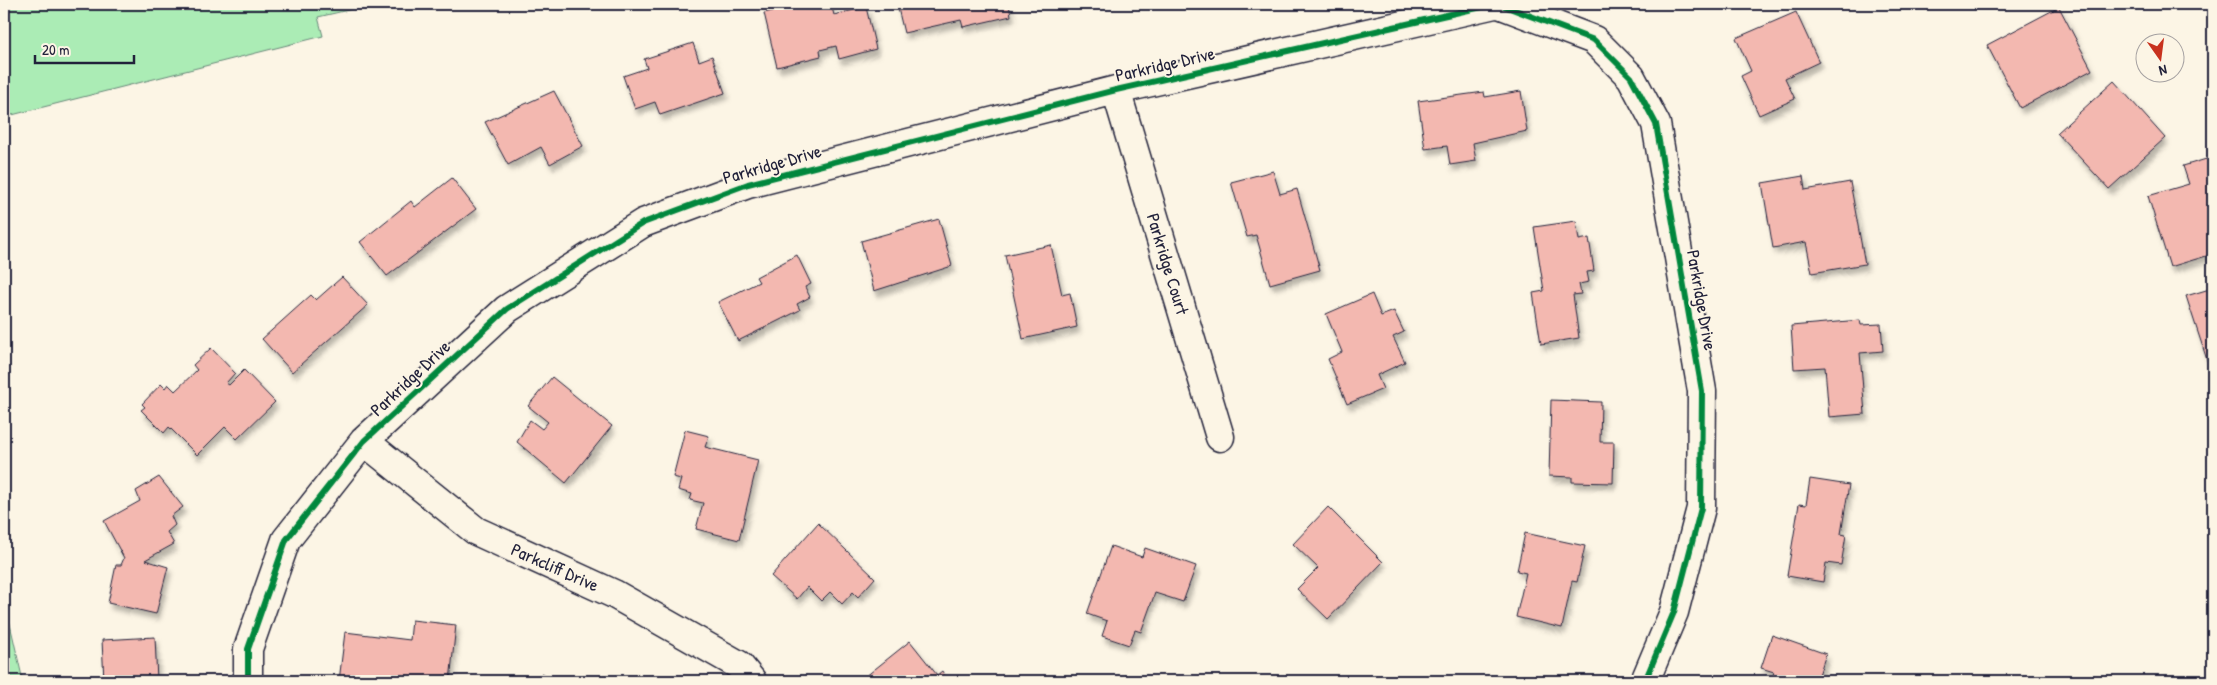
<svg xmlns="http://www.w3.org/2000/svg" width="2217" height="685" viewBox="0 0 2217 685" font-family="'Patrick Hand',sans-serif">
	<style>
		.green { fill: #abecb5; stroke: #668778 }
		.building { fill: #f3b8b0; stroke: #22223b; filter: url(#shadow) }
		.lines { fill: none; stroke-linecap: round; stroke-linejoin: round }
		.minor-casing { stroke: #22223b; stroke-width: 31 }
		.minor { stroke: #fcf5e5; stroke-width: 28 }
		.cycleway-casing { stroke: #fcf5e5; stroke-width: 9 }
		.cycleway { stroke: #00873e; stroke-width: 6 }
		.labels { text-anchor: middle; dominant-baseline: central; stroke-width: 4; stroke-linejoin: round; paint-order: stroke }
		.street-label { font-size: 18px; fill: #22223b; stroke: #fcf5e5 }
	</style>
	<defs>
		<filter id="shadow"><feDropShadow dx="3" dy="5.5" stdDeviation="2.5" flood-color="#0004"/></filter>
	</defs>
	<rect width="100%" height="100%" fill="#fcf5e5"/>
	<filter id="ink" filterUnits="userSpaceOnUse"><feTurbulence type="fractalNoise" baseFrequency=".02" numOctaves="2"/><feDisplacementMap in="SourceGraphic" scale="10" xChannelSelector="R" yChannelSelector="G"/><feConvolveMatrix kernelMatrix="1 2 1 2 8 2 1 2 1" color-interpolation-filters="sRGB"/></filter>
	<g filter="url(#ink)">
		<path class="green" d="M4,4H374L318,17L323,36L4,117Z
			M4,598L23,681H4Z"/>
		<path class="building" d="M802,4H831L834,15L866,7L876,49L839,59L836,46L820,50L821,56L777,67L764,13Z
			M897,4H1009L1011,16L963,27L961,20L904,33Z
			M2059,7L2092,70L2020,108L1987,45Z
			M1796,12L1819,62L1785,78L1795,99L1759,115L1741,76L1751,71L1736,38Z
			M693,43L699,61L712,56L725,93L660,115L655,102L635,109L623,76L647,68L644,59Z
			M2114,81L2165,138L2109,189L2057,133Z
			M554,91L583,146L550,164L541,147L508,165L485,122Z
			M1521,91L1527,131L1473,143L1476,161L1450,165L1447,146L1425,149L1418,101L1484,92L1485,97Z
			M2213,157V254L2170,267L2148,196L2189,184L2183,166Z
			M1273,171L1280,194L1297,189L1320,270L1270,284L1256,235L1247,237L1231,182Z
			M1803,176L1805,190L1850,182L1865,264L1812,273L1806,242L1773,248L1762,183Z
			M452,178L476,209L387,276L360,242L411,201L415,207Z
			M939,219L952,266L874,291L861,241Z
			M1576,221L1579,240L1589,238L1594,271L1587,272L1589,282L1579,284L1581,294L1573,295L1579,338L1541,344L1533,293L1544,291L1534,227Z
			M1051,245L1062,295L1070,293L1077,327L1023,339L1005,255Z
			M797,255L811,284L805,287L810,297L797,304L800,310L738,341L718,302L759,282L756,277Z
			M342,277L368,305L292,372L262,339L311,295L316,300Z
			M2213,288V365L2209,366L2186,296Z
			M1372,294L1381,316L1394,311L1404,332L1393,337L1405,362L1377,375L1383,389L1347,404L1328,359L1342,352L1326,314Z
			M1860,320L1861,325L1881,324L1883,351L1860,353L1865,414L1829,417L1825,367L1794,369L1791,326Z
			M211,348L235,373L226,383L229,385L244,370L275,402L237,439L225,427L197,455L169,427L164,433L141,410L145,407L142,404L161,384L165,388L168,384L175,391L197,370L193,365Z
			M552,377L612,426L566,483L517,442L530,420L542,429L548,422L528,406Z
			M1551,400L1601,402L1600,442H1614L1613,483L1572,482V477L1549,476Z
			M685,430L709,436L705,447L758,460L739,540L696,529L703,503L690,500L692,494L678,490L681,479L673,477Z
			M159,477L183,507L171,516L175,525L167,532L174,544L145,560L168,567L156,614L108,603L116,565H121L124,558L104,521L140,501L136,491Z
			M1810,479L1849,485L1841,534L1846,535L1841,565L1826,563L1823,582L1787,576L1799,504L1806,505Z
			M1328,507L1383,562L1328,619L1297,589L1318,568L1293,544Z
			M818,523L875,578L858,597L853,592L842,604L830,592L821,601L807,587L797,599L771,576Z
			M1525,533L1585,546L1577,582L1572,581L1562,628L1516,617L1526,573L1517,571Z
			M1111,546L1142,557L1145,548L1196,566L1183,602L1155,593L1141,632L1135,630L1129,645L1102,636L1107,621L1087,614Z
			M412,620L456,625L450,681H417L377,677L376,681H339L345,632L410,640Z
			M1772,635L1826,654L1817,681H1771L1774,672L1761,668Z
			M155,637L157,681H104L102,640Z
			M910,641L937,675L942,671L948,681H869L865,677Z
			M542,673L557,681H537Z"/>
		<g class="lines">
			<defs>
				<path id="minor" d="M1499,4L1594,40L1631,77L1656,124L1702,391L1701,508L1674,612L1645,681
					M1116,90L1220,437
					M364,441L476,531L614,594L739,665L752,681
					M248,681V649L286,540L364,441L507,309L643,223L748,184L1116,90L1495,4"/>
			</defs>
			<use href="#minor" class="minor-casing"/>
			<use href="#minor" class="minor"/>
			<defs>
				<path id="cycleway" d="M1499,4L1594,40L1631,77L1656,124L1702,391L1701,508L1674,612L1645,681
					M248,681V649L286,540L364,441L507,309L643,223L748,184L1116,90L1495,4"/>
			</defs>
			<use href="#cycleway" class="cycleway-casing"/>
			<use href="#cycleway" class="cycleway"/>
		</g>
	</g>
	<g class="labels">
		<g class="street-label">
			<text transform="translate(1165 64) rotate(-13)">Parkridge Drive</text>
			<text transform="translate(772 164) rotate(-16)">Parkridge Drive</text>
			<text transform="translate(1168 264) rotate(73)">Parkridge Court</text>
			<text transform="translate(1702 300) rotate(80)">Parkridge Drive</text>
			<text transform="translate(410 378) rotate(-43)">Parkridge Drive</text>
			<text transform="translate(555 567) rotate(24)">Parkcliff Drive</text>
		</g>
	</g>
	<rect width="2217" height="685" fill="none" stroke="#fcf5e5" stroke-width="20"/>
	<rect x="10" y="10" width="2197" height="665" fill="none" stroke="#22223b" stroke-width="2" filter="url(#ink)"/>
	<g transform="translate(2160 58) rotate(166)"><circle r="24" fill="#fcf5e5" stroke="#a5a1a1"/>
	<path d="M0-4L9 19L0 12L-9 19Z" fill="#c8321e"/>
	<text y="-8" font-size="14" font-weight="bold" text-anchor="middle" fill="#22223b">N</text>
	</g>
	<path d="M35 55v8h99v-8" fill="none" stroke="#22223b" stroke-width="2.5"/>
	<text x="42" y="55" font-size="15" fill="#22223b" stroke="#fcf5e5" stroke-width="4" paint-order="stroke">20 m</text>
</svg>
